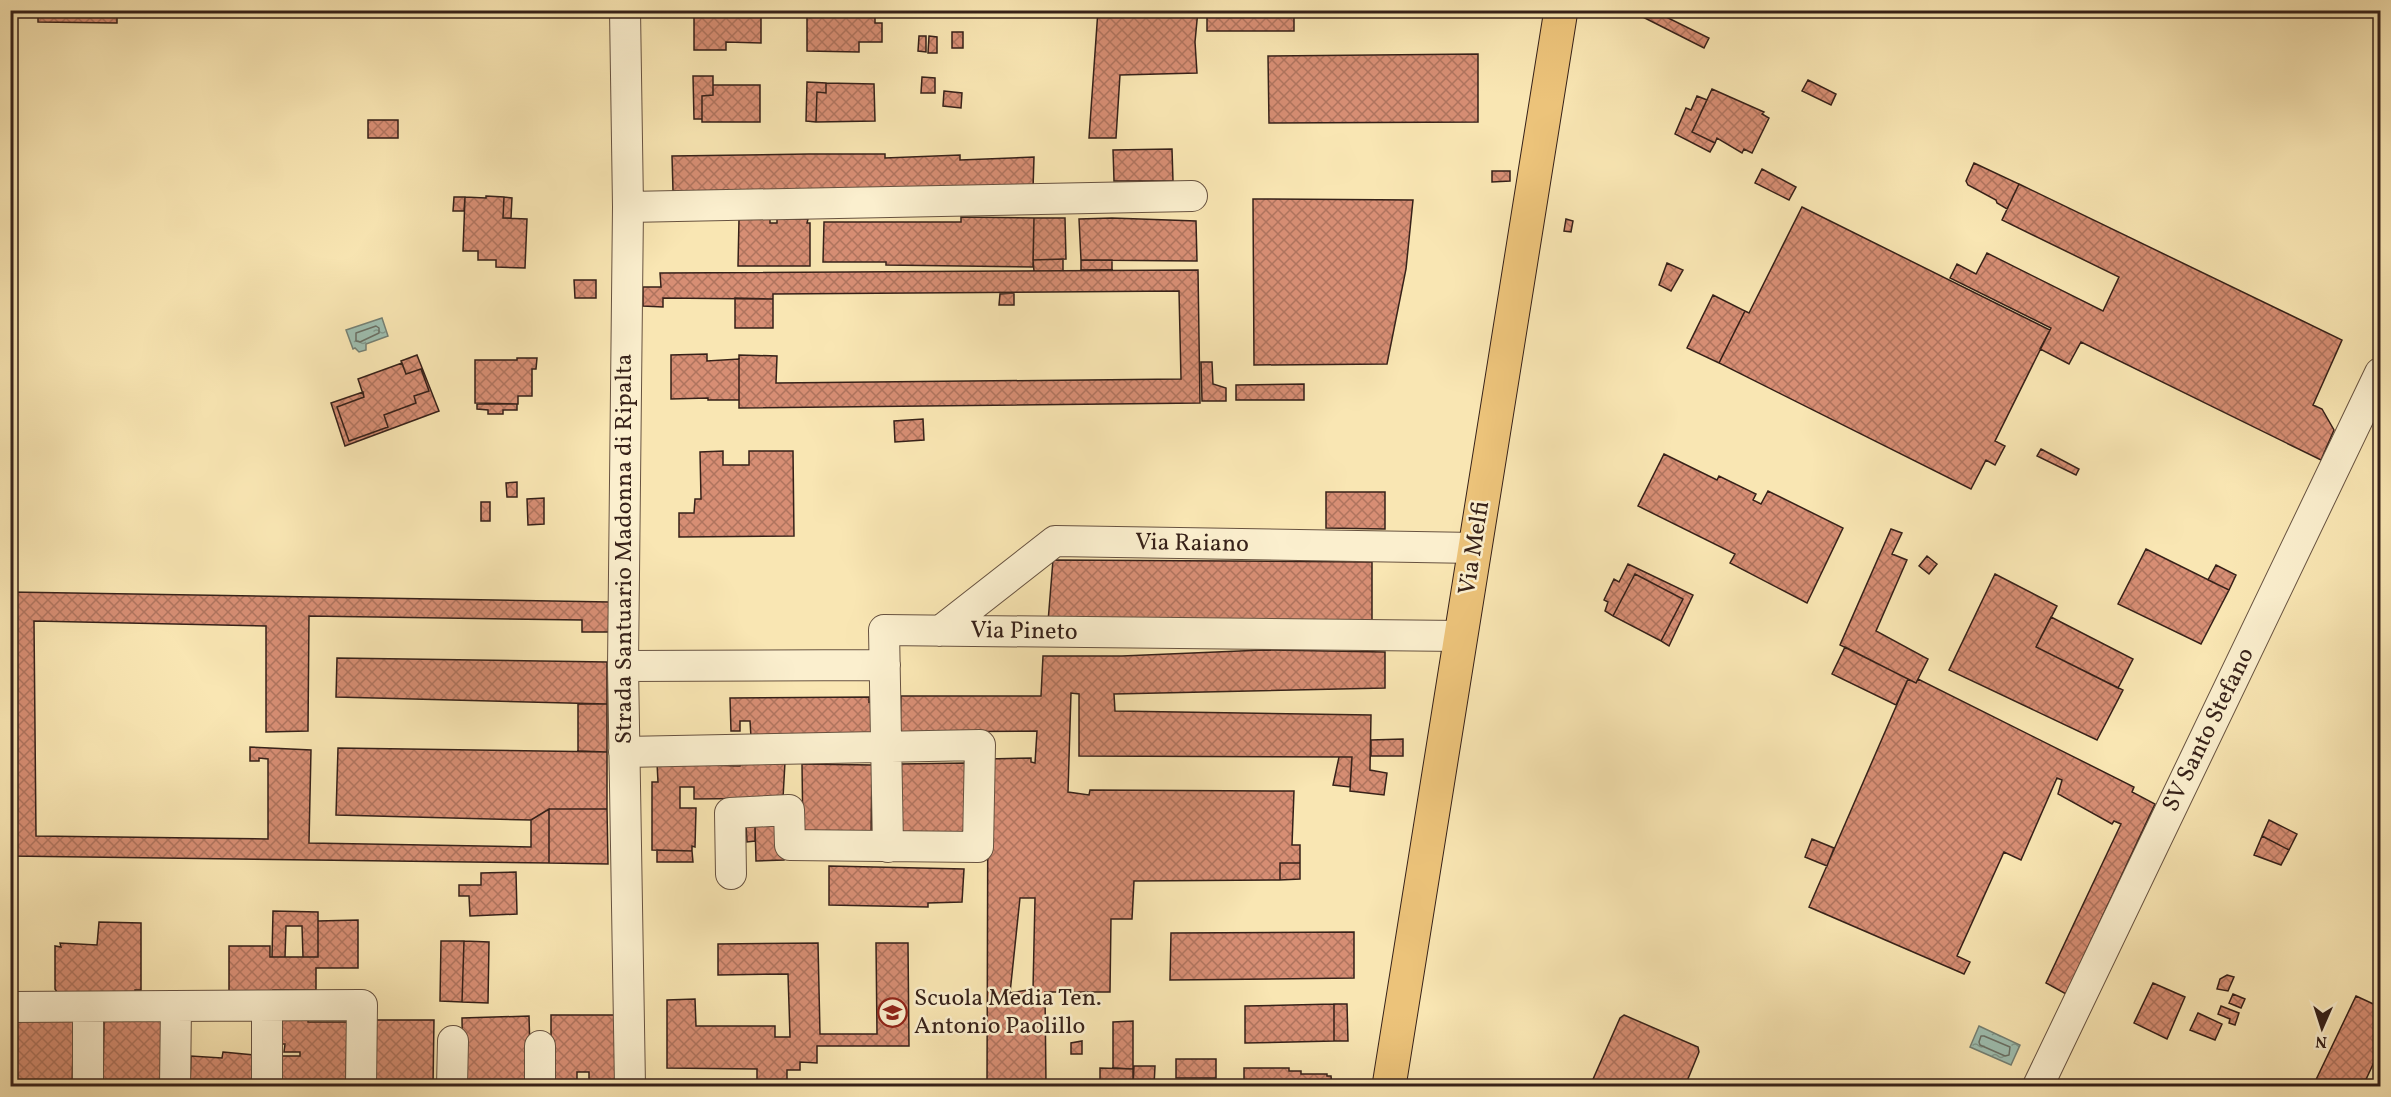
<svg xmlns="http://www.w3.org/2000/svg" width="2391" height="1097" viewBox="0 0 2391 1097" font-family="Vollkorn,serif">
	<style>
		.water { fill: url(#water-ripples); stroke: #748074; stroke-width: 1.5 }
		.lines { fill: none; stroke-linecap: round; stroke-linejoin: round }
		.shore { stroke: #6a7065; stroke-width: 1.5 }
		.building { fill: url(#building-cross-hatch); stroke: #362119; stroke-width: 1.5; fill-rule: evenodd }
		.minor-casing { stroke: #675240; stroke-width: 32 }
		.major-casing { stroke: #362119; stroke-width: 35 }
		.minor { stroke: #fbefce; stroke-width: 30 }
		.major { stroke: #ecc37a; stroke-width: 33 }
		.labels { text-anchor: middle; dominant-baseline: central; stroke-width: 5; stroke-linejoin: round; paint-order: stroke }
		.street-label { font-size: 24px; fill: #362119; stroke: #fbefce }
		.poi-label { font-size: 24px; fill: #362119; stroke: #fbefce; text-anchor: start }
	</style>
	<defs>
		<pattern id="water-ripples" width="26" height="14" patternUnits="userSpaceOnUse" patternTransform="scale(1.5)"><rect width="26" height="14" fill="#9ebfb1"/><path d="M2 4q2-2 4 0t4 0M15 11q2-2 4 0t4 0" fill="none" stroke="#829b8f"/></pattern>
		<pattern id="building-cross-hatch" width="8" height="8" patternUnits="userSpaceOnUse" patternTransform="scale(1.5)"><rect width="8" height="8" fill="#d78e74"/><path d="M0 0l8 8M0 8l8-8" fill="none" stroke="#af745e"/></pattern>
	</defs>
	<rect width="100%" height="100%" fill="#f9e6b3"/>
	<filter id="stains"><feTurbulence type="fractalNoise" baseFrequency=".00333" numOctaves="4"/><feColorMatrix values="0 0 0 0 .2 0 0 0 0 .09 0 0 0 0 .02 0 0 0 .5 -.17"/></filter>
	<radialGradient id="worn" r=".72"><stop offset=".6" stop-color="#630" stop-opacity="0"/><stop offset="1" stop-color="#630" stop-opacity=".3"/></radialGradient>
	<path class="water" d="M382,318L388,336L366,344V350L359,352L355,348L353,349L346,330Z
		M1979,1026L2020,1045L2011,1065L1970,1047Z"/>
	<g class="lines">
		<path class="shore" d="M376,326L379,328V333L360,342L356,341V333Z
			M1981,1036H1984L2010,1047L2009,1055L2005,1056L1980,1045L1979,1042Z"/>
	</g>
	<path class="building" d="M38,10H117V23L38,22Z
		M354,10H411V12Z
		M411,10H484V14L411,12Z
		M694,10H761V43L726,42V50H694Z
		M807,10H875V23H882V42H859V52L807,51Z
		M1098,10H1198L1195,42L1197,73L1120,75L1116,138H1089Z
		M1207,10H1294V31H1207Z
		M1385,10H1478V12L1385,13Z
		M1629,10H1652L1709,38L1704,48Z
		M952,32H963V48H952Z
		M919,36H926V52L918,51Z
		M929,36L937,37V53H928Z
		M1478,54V122L1269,123L1268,56Z
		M693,76H713V95L702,96V119H694Z
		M922,77L935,78V93H921Z
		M1808,80L1836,94L1831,105L1802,91Z
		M807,82L826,83V93L817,92L816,122L806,121Z
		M826,83L874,84L875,121L816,122L817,92L826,93Z
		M713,85H760V122H702V96L713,95Z
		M1712,89L1764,112L1762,114L1769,118L1752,153L1744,149L1742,153L1717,138L1715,143L1692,132Z
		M944,91L962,93L961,108L943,106Z
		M1697,96L1707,100L1692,132L1715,143L1710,152L1675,134L1686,108L1691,110Z
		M368,120H398V138H368Z
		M1172,149L1173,181H1114L1113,150Z
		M809,154H885V158L960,155V160L1034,157L1033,189L673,191L672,156Z
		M1974,163L2019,184L2007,209L1997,203L1996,200L1968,185L1966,181Z
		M1762,169L1796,187L1789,200L1755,183Z
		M1492,171H1510V181L1492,182Z
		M2019,184L2342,340L2313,405L2322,409L2334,430L2321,460L2081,342L2069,364L2040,349L2051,328L1950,278L1957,264L1976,274L1987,253L2103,311L2119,277L2002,220Z
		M486,196L504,197L503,218L527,219L525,268L496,267V260H478V251H463L465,197L486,198Z
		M454,197H465L464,211H453Z
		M504,197L512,198L511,218H503Z
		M1253,199L1413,200L1406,269L1387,364L1254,365Z
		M1802,207L2050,330L1995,441L2005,446L1995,465L1986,460L1971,489L1719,363L1745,311L1749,313Z
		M961,217L1034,218L1033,267L886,265V262H823L824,222H961Z
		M1034,218H1065L1066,259L1033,260Z
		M1112,218L1196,221L1197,261L1081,260L1079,219Z
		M739,219H770V223H777V219H808L807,223H810V266H738Z
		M1566,219L1573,221L1571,232L1564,231Z
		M1063,259V271H1034L1033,260Z
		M1081,260H1112V270H1081Z
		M1667,263L1683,270L1671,291L1659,285Z
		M1198,270L1200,403L739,408V355L777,356L776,383L1181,379L1179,291L773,294V299L663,298V307L643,306V287H661L660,273Z
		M574,280H596V298H575Z
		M1014,293V305H999L1000,294Z
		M1713,295L1745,311L1719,363L1687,348Z
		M735,298L773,299V328H735Z
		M707,354V361L739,359V400H708V398L671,399V355Z
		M417,355L439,411L345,446L331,403L363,392L364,397L337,407L349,441L388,427L384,415L416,403L414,396L429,391L421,369L406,374L401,361Z
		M517,358H537L536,369H532V396H518V404L475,403V360H517Z
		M1201,362H1212L1213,384L1226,388V401H1202Z
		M402,363L406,374L421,369L429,391L414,396L416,403L384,415L388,427L349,441L337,407L364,397L358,379Z
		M1304,384V400H1236V385Z
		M477,404H517V410H503V414H488V410L477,409Z
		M923,419L924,440L895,442L894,421Z
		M2041,449L2079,469L2076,475L2037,456Z
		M723,451V465H749V451H793L794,536L679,537V513H694L695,499H701L700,452Z
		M1664,454L1717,480L1719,476L1756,494L1753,500L1761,504L1768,491L1843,528L1807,603L1730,563L1735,554L1638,506Z
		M517,482V497H507L506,483Z
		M1326,492H1385V529L1326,528Z
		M544,498V524L528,525L527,499Z
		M481,502H490V521H481Z
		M1891,529L1902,533L1892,554L1907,560L1876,631L1928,659L1916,683L1840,645Z
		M2146,549L2229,590L2201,644L2118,604Z
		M1927,556L1937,564L1929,574L1919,566Z
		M1053,560L1372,562V622H1048Z
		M1628,564L1693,595L1669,646L1661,641L1683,599L1635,574L1613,616L1605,611L1608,602L1604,600L1614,579L1619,582Z
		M2216,565L2236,575L2229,590L2208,580Z
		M1635,574L1683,599L1661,641L1613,616Z
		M1995,574L2057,606L2036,647L2123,690L2097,740L1949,670Z
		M10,592L609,602V632H582V620L309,616L308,731L266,732V626L34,621L36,836L268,839V759L259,758V761H250V747L311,750L309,843L531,847V820L549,809V863L10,856Z
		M2051,617L2133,659L2118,688L2036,647Z
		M1845,647L1908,679L1896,705L1832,674Z
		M1263,650L1385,652V688L1114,694L1115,711L1371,715L1370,770L1387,773L1384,795L1350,791L1352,757L1079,756V694L1071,693L1068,792L1089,795L1090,790L1294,791L1292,845H1300V863H1280V880L1134,881L1132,919H1111L1110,992H1045L1046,1085L987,1086L988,759L1031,758V762L1035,763L1037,731L900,732L901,696H1041L1043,656H1122ZM1020,898H1035L1033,989L1010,993Z
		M337,658L607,662V704L336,697Z
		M1908,679L1916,683L1918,679L2134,787L2132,792L2155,804L2066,994L2046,983L2121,824L2114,821L2112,824L2058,794L2062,780L2057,778L2021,860L2004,852L1957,956L1970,962L1964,974L1809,907Z
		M869,697V702L872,701V734L751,737L750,721H740V731H731L730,698Z
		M578,704H607V752L578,751Z
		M1403,739V756H1371V740Z
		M338,748L607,752V809H549L531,820L336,815Z
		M1339,757H1352L1350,787L1333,785Z
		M741,761L785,762L783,798L694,799V787H680V808H696L695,847L692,846V851L652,850V782H658L657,763L738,766H740Z
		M965,763L966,838H898L900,764Z
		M802,764L872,765L871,838L803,839Z
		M549,809H607L608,864L549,863Z
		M2269,820L2297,834L2289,850L2262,836Z
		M746,825H755V841L747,842Z
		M755,825H783L784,860L756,861Z
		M2262,836L2289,850L2281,865L2254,855Z
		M1812,839L1834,848L1827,866L1805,857Z
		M657,850L692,851L693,862H657Z
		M1280,863H1300V879L1280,880Z
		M829,866L964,869L962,902L928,903V907L829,905Z
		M516,872L517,914L470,916L469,896H459V885H481V873Z
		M273,911L318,912V957H303L302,926H286L285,957H272Z
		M358,920V968H316V990H273V994H229V946H270V957H318V921Z
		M99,922L141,923V990H135V994L57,992L55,989V946L61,947L60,943L97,945Z
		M1354,932V978L1170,980L1171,933Z
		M441,941H464L462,1002L440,1001Z
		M464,941L489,942L488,1003L462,1002Z
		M818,943L820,1034H877L876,943H908L909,1046H817V1063L800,1062V1070H787V1086H770V1083H757V1069L667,1068V1000L695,999L696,1026H775V1037H790L788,974L718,975V944Z
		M2227,975L2234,977L2228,991L2217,989L2220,979Z
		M2153,983L2185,997L2167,1039L2134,1023Z
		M2233,994L2245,999L2241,1008L2229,1003Z
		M2356,996L2380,1007V1049L2363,1086H2313Z
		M1334,1004H1347L1348,1041H1334Z
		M1334,1004V1041L1245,1043V1006Z
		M2221,1006L2239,1013L2235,1025L2229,1023L2230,1019L2218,1014Z
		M2198,1013L2222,1024L2215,1040L2190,1030Z
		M551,1015H616V1086H551ZM577,1072H589V1086H577Z
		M1624,1015L1698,1047L1699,1052L1685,1086H1590L1620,1018Z
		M529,1016L531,1086H463L462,1018Z
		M17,1018H75L76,1049L73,1050L72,1086H13V1051H17Z
		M282,1018L308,1019V1022H347L346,1086H283V1082H280L281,1056H300V1052H284L285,1044H282Z
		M104,1020L166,1021L165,1086H103Z
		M371,1020H434L433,1086H370Z
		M1133,1021V1069L1113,1068V1022Z
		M1082,1041V1054H1071V1043Z
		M223,1052L254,1055V1086H190L191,1056L222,1058Z
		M1176,1059H1216V1078H1176Z
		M1134,1066H1155L1154,1086H1133Z
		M1100,1068L1133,1069V1086H1100Z
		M1244,1068H1289V1071H1301V1074H1327V1076H1331L1332,1086H1244Z
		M770,1083V1086H750V1084Z"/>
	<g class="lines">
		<defs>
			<path id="minor" d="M625,10L628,207L623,666L630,1086
				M628,207L1192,196
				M940,631L1055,541L1475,548
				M623,666L885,665
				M624,752L980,745L978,847L790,845L789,810L730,813L731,874
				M888,847L884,630L1461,636
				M267,1006V1086
				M10,1007L362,1005L361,1086
				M88,1086V1007
				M175,1086L176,1006
				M452,1086L453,1041
				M540,1086V1046
				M2038,1086L2380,373"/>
			<path id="major" d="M1389,1086L1561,10"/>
		</defs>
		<use href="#minor" class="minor-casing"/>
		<use href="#major" class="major-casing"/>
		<use href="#minor" class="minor"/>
		<use href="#major" class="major"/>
	</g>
	<defs>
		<symbol id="school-ring" viewBox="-11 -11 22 22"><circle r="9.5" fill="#fbefce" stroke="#8f2418" stroke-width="1.5"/><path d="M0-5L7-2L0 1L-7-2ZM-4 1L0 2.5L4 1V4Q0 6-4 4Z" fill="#8f2418"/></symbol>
	</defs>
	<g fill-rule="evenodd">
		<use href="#school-ring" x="876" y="996" width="33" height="33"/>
	</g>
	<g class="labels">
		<g class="street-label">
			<text transform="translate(1192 544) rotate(1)">Via Raiano</text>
			<text transform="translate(1475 548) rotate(-81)">Via Melfi</text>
			<text transform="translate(625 549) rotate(-90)">Strada Santuario Madonna di Ripalta</text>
			<text transform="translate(1024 632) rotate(1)">Via Pineto</text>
			<text transform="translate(2209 730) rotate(-64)">SV Santo Stefano</text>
		</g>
		<g class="poi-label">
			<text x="914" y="999">Scuola Media Ten.<tspan x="914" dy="28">Antonio Paolillo</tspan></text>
		</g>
	</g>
	<rect width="2391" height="1097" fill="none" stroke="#f9e6b3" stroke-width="36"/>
	<rect x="12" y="12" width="2367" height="1073" fill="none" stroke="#362119" stroke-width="3"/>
	<rect x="18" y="18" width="2355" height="1061" fill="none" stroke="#362119" stroke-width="1.5"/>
	<g transform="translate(2322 1028) rotate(183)" stroke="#fbefce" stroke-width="4.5" paint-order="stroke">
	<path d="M0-4.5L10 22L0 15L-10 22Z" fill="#362119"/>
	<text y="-9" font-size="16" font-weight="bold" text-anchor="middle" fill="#362119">N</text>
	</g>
	<rect width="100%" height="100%" filter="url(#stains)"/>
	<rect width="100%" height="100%" fill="url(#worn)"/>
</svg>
